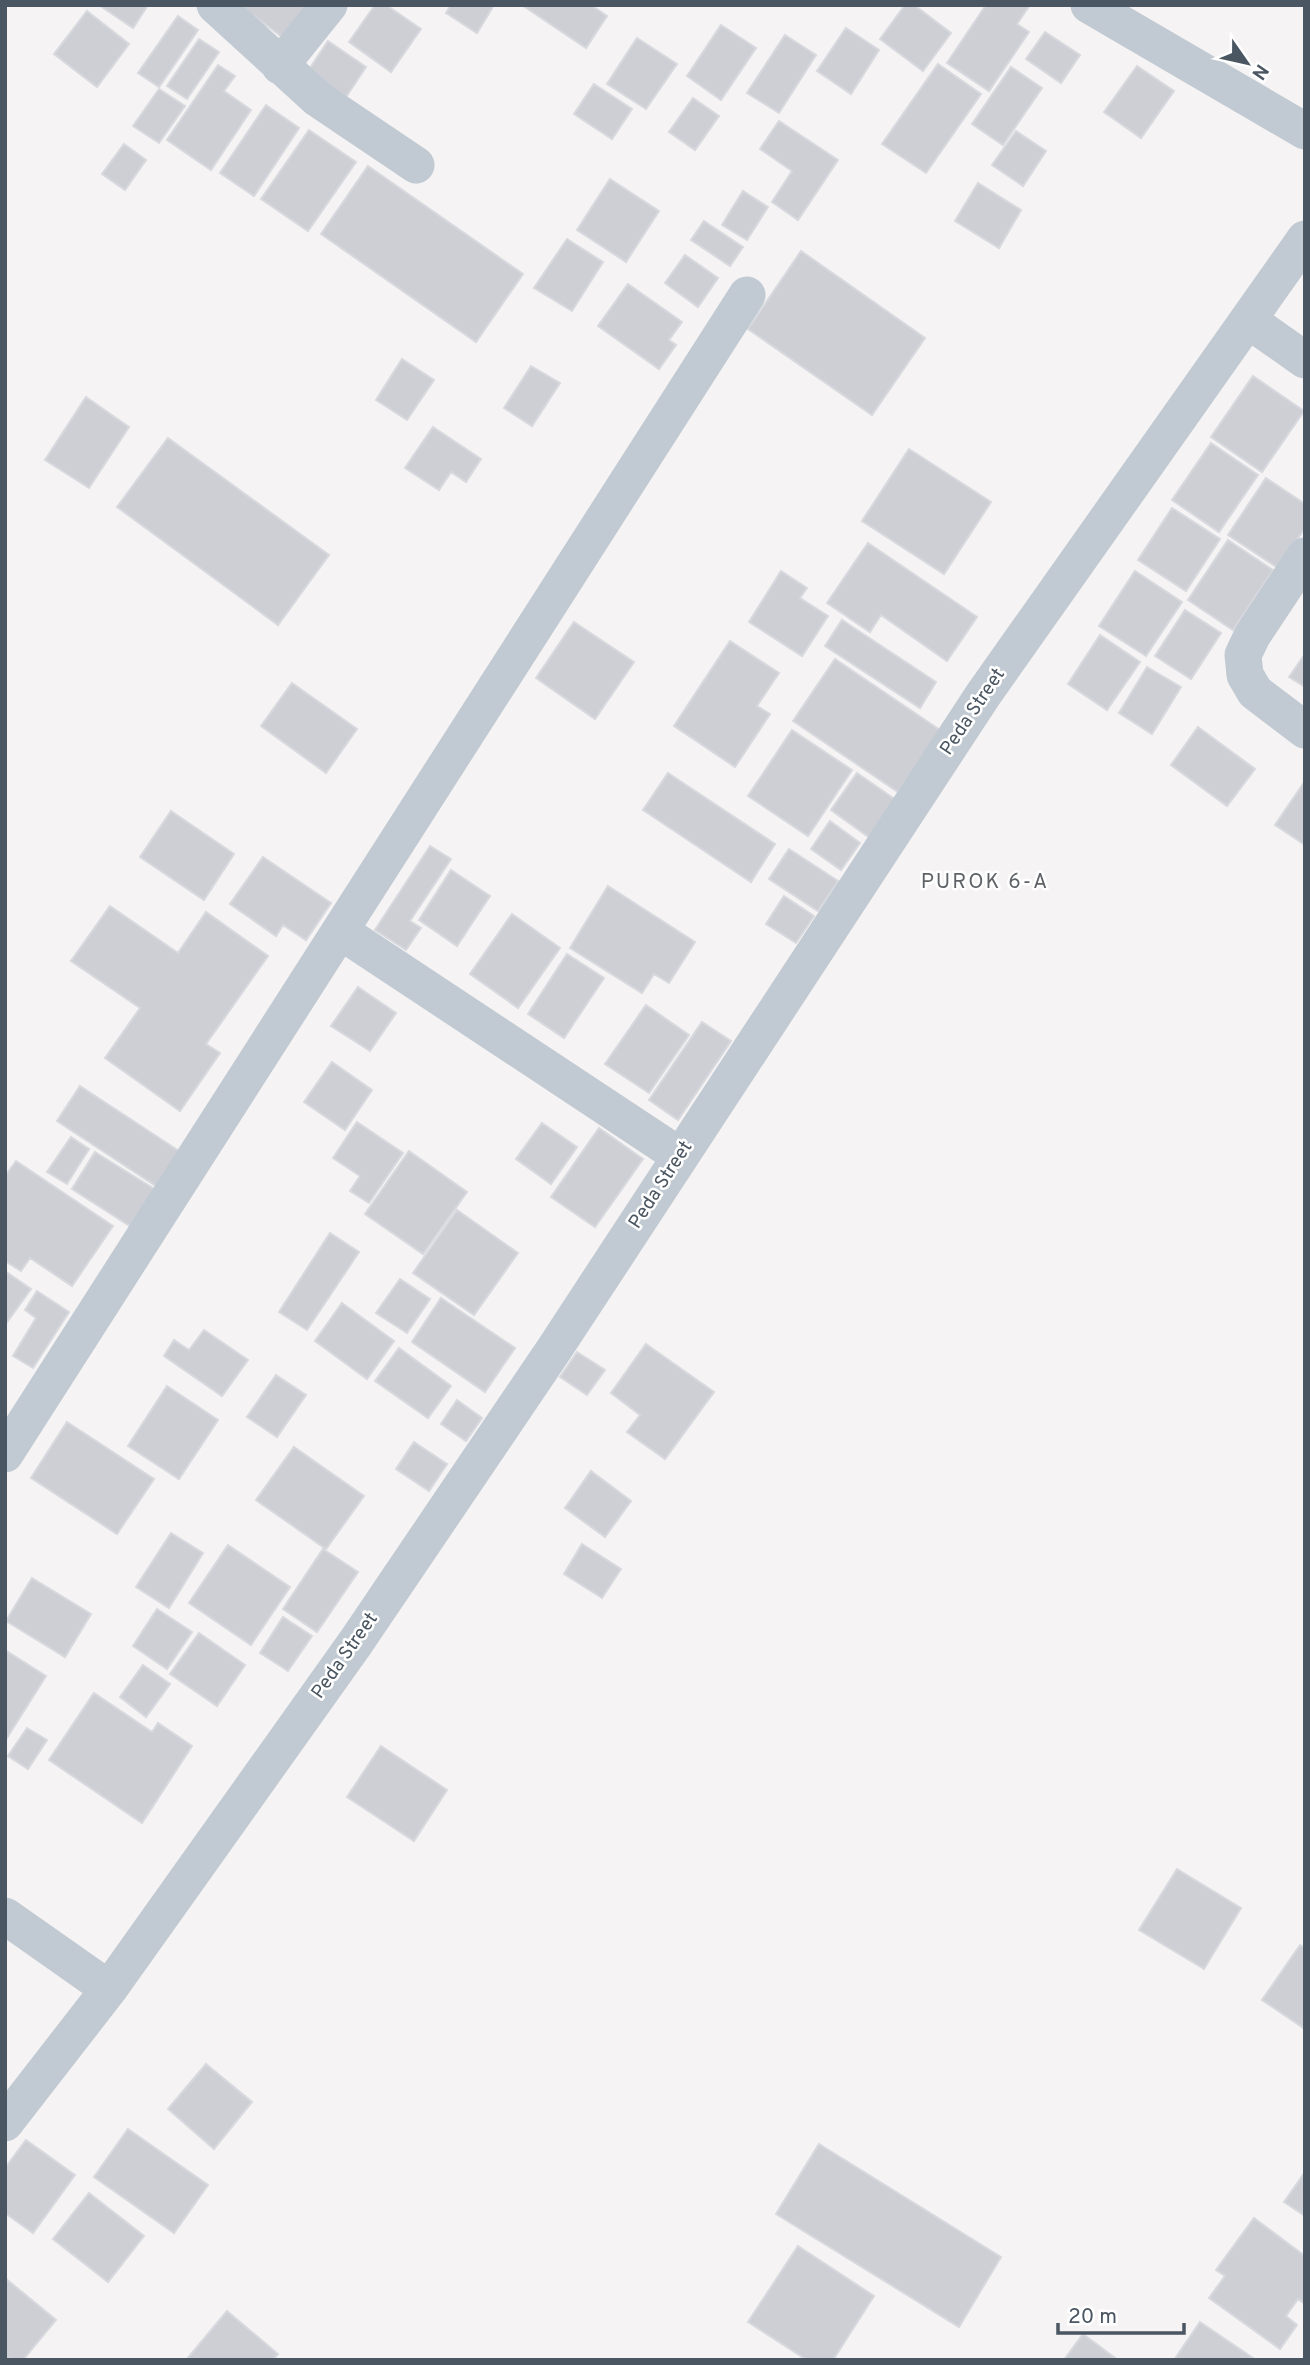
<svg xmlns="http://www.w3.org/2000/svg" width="1310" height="2365" viewBox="0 0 1310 2365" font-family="Overpass,sans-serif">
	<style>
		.building { fill: #cdcfd5; stroke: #d7d9de; stroke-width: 2 }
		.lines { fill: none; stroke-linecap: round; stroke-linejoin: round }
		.street { stroke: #c1cad2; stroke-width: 37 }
		.labels { text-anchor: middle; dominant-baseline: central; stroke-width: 5; stroke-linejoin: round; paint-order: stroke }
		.street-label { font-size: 19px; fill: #4a5661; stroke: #fff }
		.neighbourhood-label { font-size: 21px; letter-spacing: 2px; fill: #5f6368; stroke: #fff }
	</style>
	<rect width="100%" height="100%" fill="#f5f3f3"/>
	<path class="building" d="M99,5H148L133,28Z
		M239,5H316L289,42Z
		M375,5H386L421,29L391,72L349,42Z
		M451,5H494L477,33L446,13Z
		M522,5H591L607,16L586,48Z
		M905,5H914L951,33L923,71L880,39Z
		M986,5H1030L1017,24L1029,32L989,91L947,63Z
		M87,11L129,44L97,87L54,54Z
		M178,16L198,30L159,87L138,73Z
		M721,25L756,48L721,100L687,76Z
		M846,28L879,50L851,94L817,71Z
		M1045,32L1080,55L1061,83L1026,59Z
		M785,35L816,55L779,113L747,93Z
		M637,38L677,64L646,109L607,84Z
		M199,39L219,52L187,99L167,86Z
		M328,41L366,67L342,103L304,77Z
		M938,64L981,94L926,173L882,144Z
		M218,65L235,76L224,91L251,110L211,170L167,140Z
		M1137,66L1174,91L1141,138L1104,112Z
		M1011,67L1042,88L1003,145L972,124Z
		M594,84L632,109L612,139L574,114Z
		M159,89L185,106L159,143L133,126Z
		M693,98L719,116L695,150L669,132Z
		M266,105L299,128L254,196L220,173Z
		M779,121L838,160L798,220L772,202L792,171L760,149Z
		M309,130L356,162L308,231L261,199Z
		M1016,131L1046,151L1023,186L992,165Z
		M124,144L146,160L125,190L102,174Z
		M368,166L523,274L476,342L321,234Z
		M610,179L659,211L626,262L577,230Z
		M978,183L1021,210L999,248L955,221Z
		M743,191L768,207L747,240L722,225Z
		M704,221L743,247L730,266L691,240Z
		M567,239L603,262L572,311L534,288Z
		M801,251L925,338L872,415L748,329Z
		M685,255L718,278L698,307L665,283Z
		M628,284L682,322L669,340L676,345L659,369L598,326Z
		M402,359L434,380L407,420L376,400Z
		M531,366L560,383L532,426L504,408Z
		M1253,376L1304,411L1262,472L1211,437Z
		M86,397L129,427L89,488L45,460Z
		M433,427L481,459L466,482L451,472L439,490L405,468Z
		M168,438L329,555L278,625L117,507Z
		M1211,443L1258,475L1219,532L1172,500Z
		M909,449L991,502L944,574L862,521Z
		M1266,478L1305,504V528L1278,568L1228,535Z
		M1172,508L1220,539L1186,591L1138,560Z
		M1228,540L1273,570L1233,630L1188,600Z
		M868,543L977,617L947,661L881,615L870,632L827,603Z
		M781,571L807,588L800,598L828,616L802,656L749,622Z
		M1135,571L1182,602L1146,656L1099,626Z
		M1185,610L1221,633L1191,679L1155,656Z
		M842,620L936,682L920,708L825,646Z
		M574,622L634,662L595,719L536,678Z
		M1100,635L1140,662L1107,710L1068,684Z
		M730,641L779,673L757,706L770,714L735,767L674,726Z
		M1305,654V687L1289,677Z
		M835,659L940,730L898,792L793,721Z
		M1147,667L1181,687L1152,734L1119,713Z
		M292,683L357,729L326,773L261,726Z
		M1198,727L1255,769L1227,806L1171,765Z
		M792,730L852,770L808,836L748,796Z
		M668,773L775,844L751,882L643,810Z
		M857,773L896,800L870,838L831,810Z
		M1305,781V845L1275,825Z
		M171,811L234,854L204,900L140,857Z
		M830,821L860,843L841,870L811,849Z
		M430,846L451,859L410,921L421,928L406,950L375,930Z
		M789,849L838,881L818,911L769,879Z
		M263,857L331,903L306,940L283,925L276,936L230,904Z
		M451,870L490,896L457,946L419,920Z
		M608,886L695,942L669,983L654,974L642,993L570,948Z
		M784,896L814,916L796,943L766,924Z
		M110,906L178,953L206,912L268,956L206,1044L220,1053L180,1111L105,1058L140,1008L71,961Z
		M512,914L560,948L518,1008L470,974Z
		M567,954L604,978L564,1038L528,1014Z
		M358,987L396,1013L370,1051L331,1026Z
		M646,1005L689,1035L649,1093L605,1064Z
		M702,1022L731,1041L678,1120L649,1100Z
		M332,1062L372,1090L345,1130L304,1102Z
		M80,1086L179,1151L156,1186L57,1121Z
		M357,1122L403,1153L369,1203L350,1191L360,1176L333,1158Z
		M542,1123L577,1147L551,1184L516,1159Z
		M599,1128L643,1159L595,1227L551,1197Z
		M71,1137L89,1149L67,1184L47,1172Z
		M409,1151L467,1192L423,1254L365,1214Z
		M95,1152L156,1190L133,1228L72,1189Z
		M16,1161L113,1226L72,1286L30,1258L21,1271L5,1261V1176Z
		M457,1210L518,1253L474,1315L413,1273Z
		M330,1233L359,1252L307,1330L279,1312Z
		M5,1271L31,1289L5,1325Z
		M400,1279L430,1299L407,1333L376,1313Z
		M37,1291L69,1312L33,1368L13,1356L36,1318L25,1310Z
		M441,1298L515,1348L485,1392L412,1342Z
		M342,1303L394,1341L367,1379L315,1341Z
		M204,1330L248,1360L222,1396L164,1356L174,1340L189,1350Z
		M646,1344L714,1392L665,1459L627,1432L640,1415L611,1393Z
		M399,1348L451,1386L428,1418L375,1381Z
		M577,1352L605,1370L587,1395L560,1377Z
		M276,1375L306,1395L277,1437L247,1417Z
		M167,1386L218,1420L179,1479L128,1446Z
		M457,1400L482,1418L466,1441L441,1424Z
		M67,1422L154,1479L117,1534L31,1478Z
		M414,1442L447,1464L429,1491L396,1469Z
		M294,1447L364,1496L326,1549L256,1500Z
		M591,1471L631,1501L605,1537L565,1508Z
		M171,1533L203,1553L169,1608L136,1587Z
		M582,1544L621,1569L602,1598L564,1574Z
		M228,1545L290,1587L251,1645L189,1603Z
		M323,1549L358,1572L317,1632L283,1609Z
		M32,1578L91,1614L65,1657L6,1621Z
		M157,1609L192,1632L167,1669L133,1646Z
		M283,1617L312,1636L288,1671L260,1653Z
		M199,1633L245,1665L217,1706L170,1674Z
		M5,1650L46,1676L5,1741Z
		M143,1665L170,1684L146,1717L120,1697Z
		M94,1693L152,1732L158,1723L192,1746L142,1823L49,1760Z
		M27,1728L47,1740L28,1769L8,1756Z
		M381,1746L447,1790L414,1841L347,1797Z
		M1177,1869L1241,1908L1204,1969L1139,1930Z
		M1300,1945L1305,1948V2029L1262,2000Z
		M206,2064L252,2102L214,2149L168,2109Z
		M128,2129L208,2185L174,2233L94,2177Z
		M26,2140L75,2175L33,2233L5,2213V2168Z
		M819,2144L1001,2257L959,2327L776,2214Z
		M1305,2172V2216L1284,2202Z
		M89,2193L144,2236L108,2282L53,2239Z
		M1254,2218L1305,2256V2304L1298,2299L1286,2316L1297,2325L1280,2349L1209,2298L1225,2276L1216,2270Z
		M798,2246L874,2296L833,2360H807L748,2322Z
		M5,2278L56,2320L23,2360L5,2358Z
		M227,2311L278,2354L273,2360H186Z
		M1200,2322L1256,2360H1174Z
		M1083,2334L1118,2360H1064Z"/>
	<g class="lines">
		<path class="street" d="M215,5L318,99L416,165
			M1089,5L1305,131
			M280,66L329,5
			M1248,320L1305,360
			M1305,556L1252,636L1243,655L1245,675L1255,692L1305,730
			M340,931L680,1156
			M5,1454L747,295
			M5,1916L109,1989
			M5,2123L109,1989L356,1642L555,1348L983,695L1305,239"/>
	</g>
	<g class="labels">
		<g class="street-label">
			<text transform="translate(973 712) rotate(-56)">Peda Street</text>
			<text transform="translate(661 1185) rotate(-57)">Peda Street</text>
			<text transform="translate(345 1656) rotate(-55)">Peda Street</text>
		</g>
		<g class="neighbourhood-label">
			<text x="985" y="882">PUROK 6-A</text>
		</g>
	</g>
	<rect width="1310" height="2365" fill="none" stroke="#4a5661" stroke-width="14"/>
	<g transform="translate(1247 63) rotate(124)" stroke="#ffffff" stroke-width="5" paint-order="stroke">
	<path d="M0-5L12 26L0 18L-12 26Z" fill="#4a5661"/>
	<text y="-10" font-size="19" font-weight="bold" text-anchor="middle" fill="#4a5661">N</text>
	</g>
	<path d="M1058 2323v10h126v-10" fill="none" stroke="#4a5661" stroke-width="3.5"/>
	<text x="1068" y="2323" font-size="21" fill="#4a5661" stroke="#ffffff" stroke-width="5" paint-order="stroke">20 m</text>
</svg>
